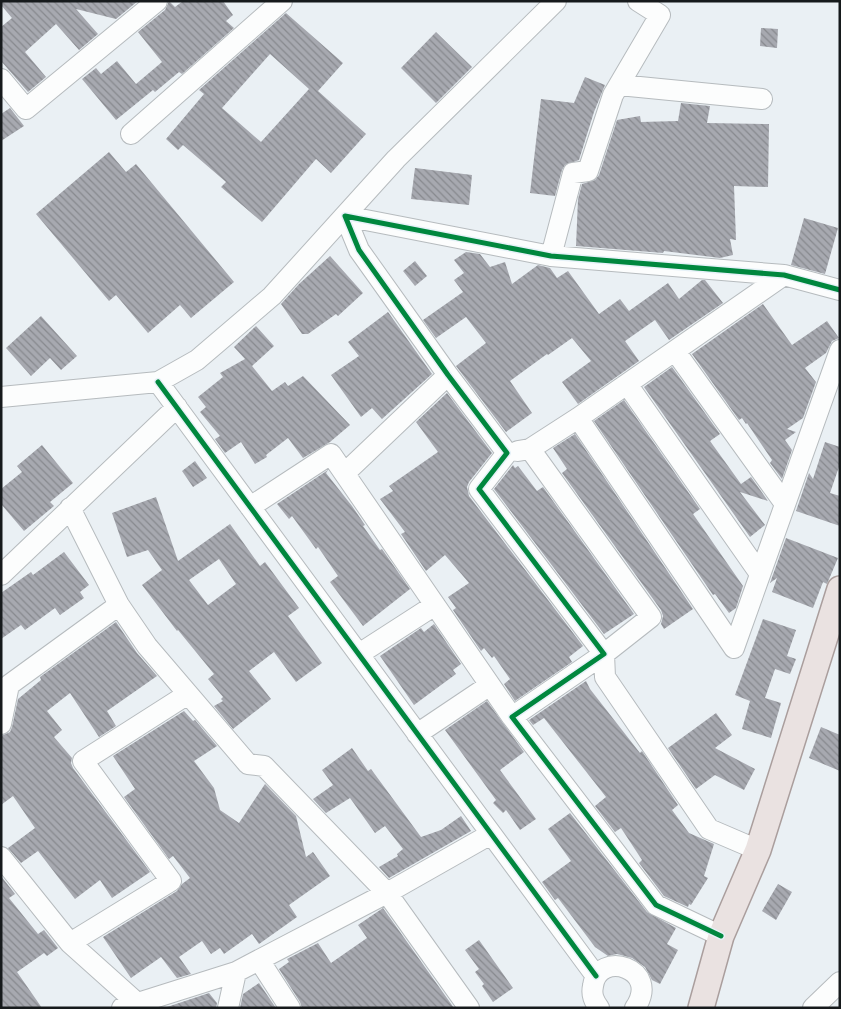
<svg xmlns="http://www.w3.org/2000/svg" width="841" height="1009" viewBox="0 0 841 1009" font-family="'Space Grotesk',sans-serif">
	<style>
		.building { fill: url(#building-back-hatch); fill-rule: evenodd }
		.lines { fill: none; stroke-linecap: round; stroke-linejoin: round }
		.minor-casing { stroke: #b6bbbe; stroke-width: 22 }
		.major-casing { stroke: #aa9e9d; stroke-width: 28 }
		.minor { stroke: #fcfdfd; stroke-width: 20 }
		.major { stroke: #eae2e1; stroke-width: 25 }
		.cycleway-casing { stroke: #e6f1f8; stroke-width: 8 }
		.cycleway { stroke: #00873e; stroke-width: 5 }
	</style>
	<defs>
		<pattern id="building-back-hatch" width="6" height="6" patternUnits="userSpaceOnUse" patternTransform="scale(1.25)"><rect width="6" height="6" fill="#a7a9b0"/><path d="M-1 5l2 2M0 0l6 6M5-1l2 2" fill="none" stroke="#87898e"/></pattern>
	</defs>
	<rect width="100%" height="100%" fill="#eaf0f4"/>
	<path class="building" d="M1,1H138L116,19L76,9L98,34L79,50L56,24L25,52L46,77L28,92L1,61V27L12,18L1,5Z
		M169,1L175,7L183,1H223L233,15L226,21L234,28L182,74L179,72L155,92L153,90L116,120L82,79L96,68L101,74L117,61L136,84L162,62L138,32L165,10Z
		M286,13L343,63L318,91L366,134L331,173L316,159L262,222L221,187L226,182L183,145L178,150L166,139L204,94L199,90ZM270,54L309,89L261,142L222,108Z
		M761,28L778,29L777,48L760,46Z
		M436,32L472,67L436,103L401,68Z
		M585,77L605,85L594,112L579,160L565,165L562,170L555,196L530,193L541,99L574,103Z
		M681,103L710,106L707,123L769,124L768,187L734,186L736,240L730,239L733,255L720,258L664,251L663,253L576,246L578,199L582,184L595,180L599,175L617,120L640,116L641,122L678,121Z
		M10,108L24,126L1,141V114Z
		M109,152L126,172L136,164L234,282L191,318L180,305L148,333L116,295L109,301L36,214Z
		M415,168L472,175L469,205L411,199Z
		M804,218L838,228L825,274L791,265Z
		M466,252L480,254L490,267L505,262L512,284L538,265L550,268L557,278L568,271L599,314L620,299L629,311L668,283L679,299L702,280H705L723,303L669,340L655,320L625,341L639,361L578,404L562,382L591,361L572,338L548,355L547,354L510,381L532,413L506,432L456,366L486,343L466,317L436,338L423,320L463,292L454,280L464,273L454,260Z
		M330,256L363,293L338,316L336,314L308,334H302L281,304L299,284Z
		M415,261L427,276L415,286L403,271Z
		M763,304L792,345L827,321L839,338L832,341L826,353L805,368L816,382L803,418L787,429L796,432L785,440L792,450L782,479L770,463L772,460L747,423L746,424L742,418L739,420L692,354Z
		M388,312L432,374L382,419L372,408L361,417L331,375L359,356L348,342Z
		M41,316L77,356L61,370L50,358L31,376L6,348Z
		M256,326L274,346L252,366L272,391L285,382L288,386L303,376L350,425L330,442L303,458L288,438L266,455L267,457L255,464L241,442L225,453L215,439L220,436L200,412L206,407L198,397L223,377L220,373L245,359L234,347Z
		M672,367L720,434L710,441L741,484L751,477L768,501L740,492L765,525L750,537L644,387Z
		M447,393L492,453L469,482L467,487L469,496L583,646L569,657L572,662L515,701L504,684L510,679L494,656L492,658L484,648L481,651L453,610L456,608L448,597L469,583L445,555L426,571L401,534L405,532L380,499L393,491L389,486L438,452L416,422Z
		M624,400L700,509L693,514L743,586L736,608L729,613L715,594L713,595L594,421Z
		M575,434L693,609L664,629L661,624L663,616L661,610L562,473L567,469L553,448Z
		M825,442L840,447V464L830,493L840,496V526L796,511L809,473L813,479Z
		M42,445L73,483L50,502L54,506L24,531L1,504V489L22,472L17,466Z
		M195,461L207,478L193,487L182,471Z
		M513,465L515,468L518,466L537,491L543,487L634,614L604,634L494,489Z
		M328,470L326,473L352,506L365,525L363,526L380,550L382,549L410,589L363,626L330,582L338,576L318,547L316,549L292,516L289,519L277,504Z
		M156,497L178,561L230,524L260,566L265,562L299,608L288,616L322,663L296,682L274,652L249,671L271,699L233,729L214,706L223,701L221,699L223,697L208,679L214,674L178,630L177,631L142,585L162,570L148,550L127,557L112,513ZM219,559L236,584L208,605L189,580Z
		M786,538L838,558L827,584L823,582L813,608L772,592L777,578L770,583Z
		M64,552L89,585L80,592L84,598L60,615L55,608L25,630L21,625L1,639V593L31,572L33,575Z
		M763,619L796,630L787,656L796,659L790,674L775,669L765,698L781,703L771,738L742,729L750,701L735,695Z
		M116,622L137,653L157,676L107,711L116,726L99,737L70,693L47,711L62,730L54,737L72,758L71,763L73,768L150,872L112,898L100,880L75,899L38,851L21,863L8,848L35,828L13,796L1,805V736L10,732L12,727L18,699L41,680L40,677Z
		M434,624L461,664L453,670L456,674L414,705L380,656L421,628L424,632Z
		M586,681L590,689L640,753L642,751L678,805L672,810L689,833L714,844L704,876L708,878L691,905L689,904L688,907L664,896L639,863L642,860L621,828L615,832L595,806L606,797L544,718L533,725L529,720Z
		M487,701L524,752L500,770L536,819L520,830L506,810L503,813L493,803L496,800L445,730Z
		M184,711L193,721L195,720L217,746L194,761L214,788L220,810L239,823L265,784L296,816L306,857L313,852L330,876L289,905L297,917L259,944L252,934L224,954L220,948L211,954L202,941L179,957L191,974L177,978L161,957L131,978L103,937L177,891L182,884L190,878L173,856L169,859L124,797L135,789L113,756Z
		M716,713L732,735L715,748L755,769L744,790L715,775L696,789L668,748Z
		M821,727L840,735V771L809,758Z
		M352,748L368,771L371,769L421,837L441,830L461,816L471,831L389,878L379,867L398,856L397,854L403,849L385,826L375,833L350,798L326,813L313,799L333,785L322,770Z
		M570,813L647,912L676,928L667,944L678,950L660,984L652,980L645,967L632,958L617,954L608,956L595,947L558,898L555,900L542,882L571,861L548,829Z
		M1,876L15,894L9,898L38,934L44,930L58,948L47,956L44,953L17,972L42,1008H1Z
		M778,884L792,892L776,920L762,911Z
		M383,908L454,1008H302L300,1002L279,969L289,962L287,959L318,943L331,963L367,938L358,925Z
		M479,940L513,988L493,1002L482,986L484,984L475,972L479,969L465,950Z
		M259,983L276,1008H240L243,994Z
		M209,993L217,1003L216,1008H164Z"/>
	<g class="lines">
		<defs>
			<path id="minor" d="M1,79L26,109L157,1
				M619,85L762,99
				M131,134L282,1
				M551,256L573,173L588,171L613,95L660,15L638,1
				M675,351L785,504
				M158,382L596,976
				M627,384L760,574
				M1,397L158,382L197,360L272,296L396,159L556,1
				M578,418L734,648
				M530,449L651,617L604,654L605,677L709,829L758,850
				M518,451L530,449L578,418L784,275
				M345,473L448,375
				M250,507L331,454L512,717
				M70,508L119,605L147,646L248,764L264,766L387,893L469,1008
				M1,575L177,407
				M734,648L840,350
				M359,654L435,605
				M1,724L9,685L119,605
				M417,734L490,685
				M1,857L70,943L137,1003
				M721,936L656,905L512,717L604,654L479,489L507,453L448,375L359,250L345,216L551,256L784,275L840,290
				M70,943L171,881L83,761L188,694
				M259,960L290,1008
				M122,1008L236,972L387,893L491,834
				M228,1008L236,972
				M599,1008C594,1001 591,995 593,986C598,949 662,968 635,1008
				M813,1008L840,982"/>
			<path id="major" d="M701,1008L721,936L758,850L840,589"/>
		</defs>
		<use href="#minor" class="minor-casing"/>
		<use href="#major" class="major-casing"/>
		<use href="#minor" class="minor"/>
		<use href="#major" class="major"/>
		<defs>
			<path id="cycleway" d="M158,382L596,976
				M721,936L656,905L512,717L604,654L479,489L507,453L448,375L359,250L345,216L551,256L784,275L840,290"/>
		</defs>
		<use href="#cycleway" class="cycleway-casing"/>
		<use href="#cycleway" class="cycleway"/>
	</g>
	<rect width="841" height="1009" fill="none" stroke="#161a1c" stroke-width="5"/>
</svg>
